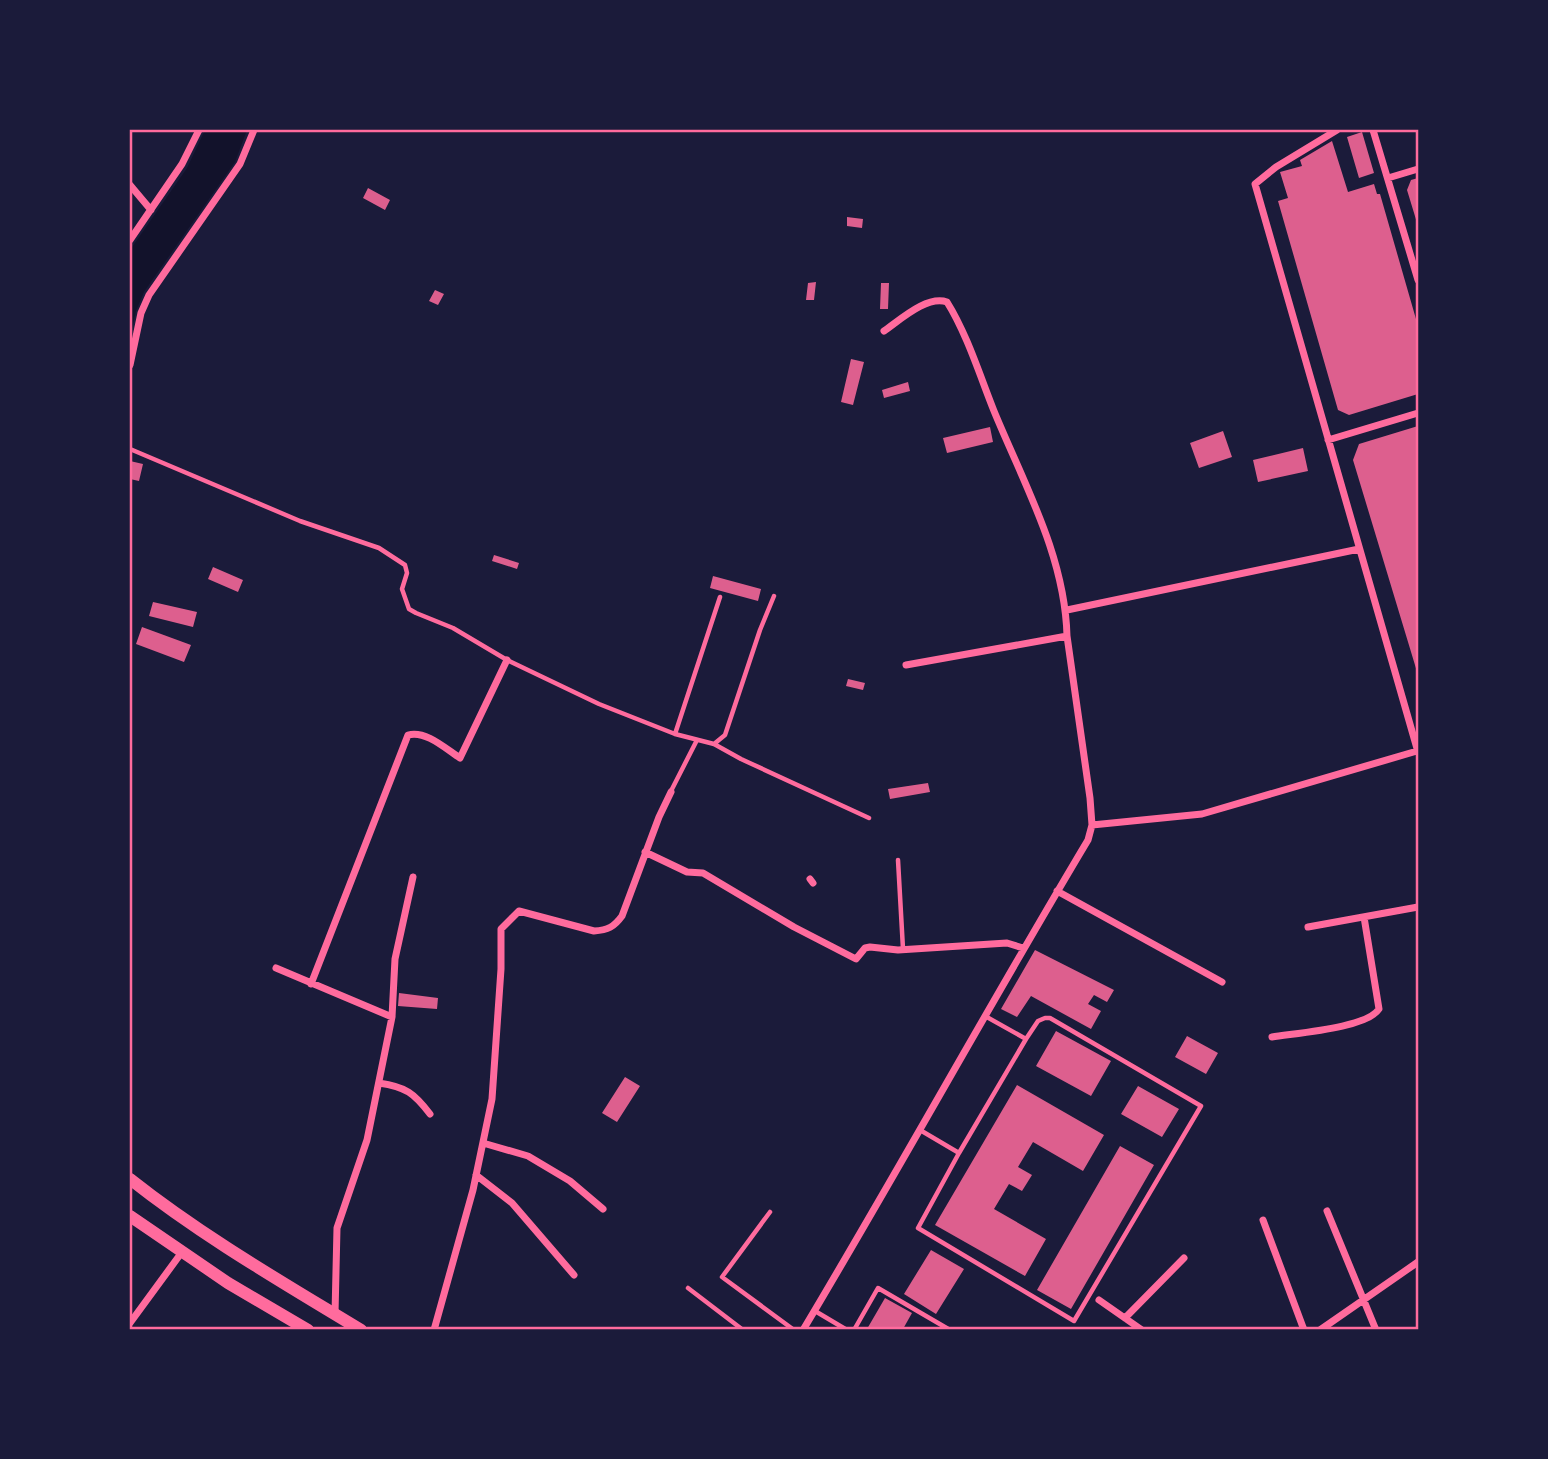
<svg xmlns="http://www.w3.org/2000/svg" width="1548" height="1459" viewBox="0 0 1548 1459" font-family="Spectral,serif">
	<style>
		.water { fill: #12122b }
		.building { fill: #dd5f8e }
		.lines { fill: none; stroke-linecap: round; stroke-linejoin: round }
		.service { stroke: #ff6b9d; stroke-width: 4.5 }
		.minor { stroke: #ff6b9d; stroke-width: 7 }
		.secondary { stroke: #ff6b9d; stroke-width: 12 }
		.neatline { fill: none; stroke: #ff6b9d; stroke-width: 2.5 }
	</style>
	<rect width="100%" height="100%" fill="#1b1b3a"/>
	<path class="water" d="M205,130H247L235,162L144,292L136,311L130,337V250L187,168Z"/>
	<path class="building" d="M1362,132L1374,173L1359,178L1347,137Z
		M1332,141L1348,192L1374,184L1377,194H1380L1418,326V394L1349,415L1338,410L1278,201L1288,198L1280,172L1302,166L1300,160Z
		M1418,178V226L1407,190L1411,180Z
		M368,188L390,200L385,210L363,198Z
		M847,217L863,219L862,228L847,226Z
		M816,282L814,300H806L808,283Z
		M881,283H889L888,309H880Z
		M435,290L444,294L438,305L429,301Z
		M851,359L864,362L853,405L841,402Z
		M908,382L910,391L884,398L882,390Z
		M1418,426V675L1353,460L1359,444Z
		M990,427L993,442L947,453L943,438Z
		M1223,431L1232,457L1199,468L1190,443Z
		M1303,448L1308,471L1258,482L1253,460Z
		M130,461L143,464L139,481L130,479Z
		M494,555L519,563L517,569L492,561Z
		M213,567L243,580L238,592L208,579Z
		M713,576L761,589L758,601L710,588Z
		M153,602L197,612L193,627L149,616Z
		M142,627L191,645L184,662L136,644Z
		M848,679L865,683L863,690L846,686Z
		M928,783L930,792L890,799L888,789Z
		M1035,950L1114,990L1107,1002L1094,995L1088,1004L1101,1011L1091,1029L1031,996L1017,1017L1001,1009Z
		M399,993L438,998L437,1009L398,1006Z
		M1056,1031L1111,1061L1091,1096L1036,1066Z
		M1187,1036L1218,1053L1206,1074L1175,1057Z
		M625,1077L640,1086L617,1122L602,1113Z
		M1017,1085L1104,1135L1083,1171L1033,1142L1018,1167L1032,1175L1022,1191L1009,1184L994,1209L1046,1239L1025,1276L935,1225Z
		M1138,1086L1179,1109L1162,1137L1121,1114Z
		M1120,1146L1154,1165L1071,1309L1037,1290Z
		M931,1250L964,1269L936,1314L904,1294Z
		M885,1298L912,1313L903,1329H867Z"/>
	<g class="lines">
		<path class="service" d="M130,449L300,521L379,548L405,565L407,573L402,589L409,609L416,613L453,628L507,660L599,704L675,734L714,744L741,759L869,818
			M675,734L720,597
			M714,744L725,735L760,630L774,596
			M671,791L697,740
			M898,860L903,949
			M985,1016L1026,1039
			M1045,1018H1050L1201,1106L1074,1321L918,1228L959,1153L1026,1039L1038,1021Z
			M920,1130L959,1153
			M770,1212L722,1277L794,1330
			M688,1288L743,1330
			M815,1311L847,1330
			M854,1330L878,1288L950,1330"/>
		<path class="minor" d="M1337,130L1276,167L1255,184L1418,752
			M1373,130L1418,280
			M1388,178L1418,169
			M130,185L151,210
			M130,240L182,164L199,130
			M884,331C900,320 927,295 947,302C967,334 980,376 994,411C1024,484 1065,556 1067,636L1090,798L1092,825
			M130,365L141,313L149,295L240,164L254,130
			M1328,440L1418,413
			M1067,610L1359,549
			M906,665L1067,636
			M645,852L687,872L703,873L794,927L856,959L865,948L870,947L898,950L1007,943L1023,948
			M810,879L813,883
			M1057,891L1222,982
			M1308,927L1418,907
			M276,968L392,1017
			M311,984L408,735C426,730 446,749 460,758L507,660
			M1272,1037C1296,1033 1367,1028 1379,1009L1364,917
			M379,1083C406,1087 414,1093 430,1114
			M483,1143L528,1156L570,1181L603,1209
			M476,1175L512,1203L574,1275
			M1327,1211L1376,1330
			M1263,1220L1304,1330
			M1099,1300L1142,1330
			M335,1314L337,1228L367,1140L392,1017L395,959L413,877
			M1125,1318L1184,1258
			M130,1323L182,1252
			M434,1330L473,1190L492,1099L501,969V929L519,911L594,931C608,930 614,927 622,916L659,817L671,792
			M803,1330C900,1168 991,1002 1088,840L1092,825L1202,814L1417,751
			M1320,1330L1418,1262"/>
		<path class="secondary" d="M130,1179C202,1236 282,1282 361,1330
			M130,1216L228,1283L308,1330"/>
	</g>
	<rect width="1548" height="1459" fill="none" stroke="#1b1b3a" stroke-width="262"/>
	<rect x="131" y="131" width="1286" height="1197" class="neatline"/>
</svg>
